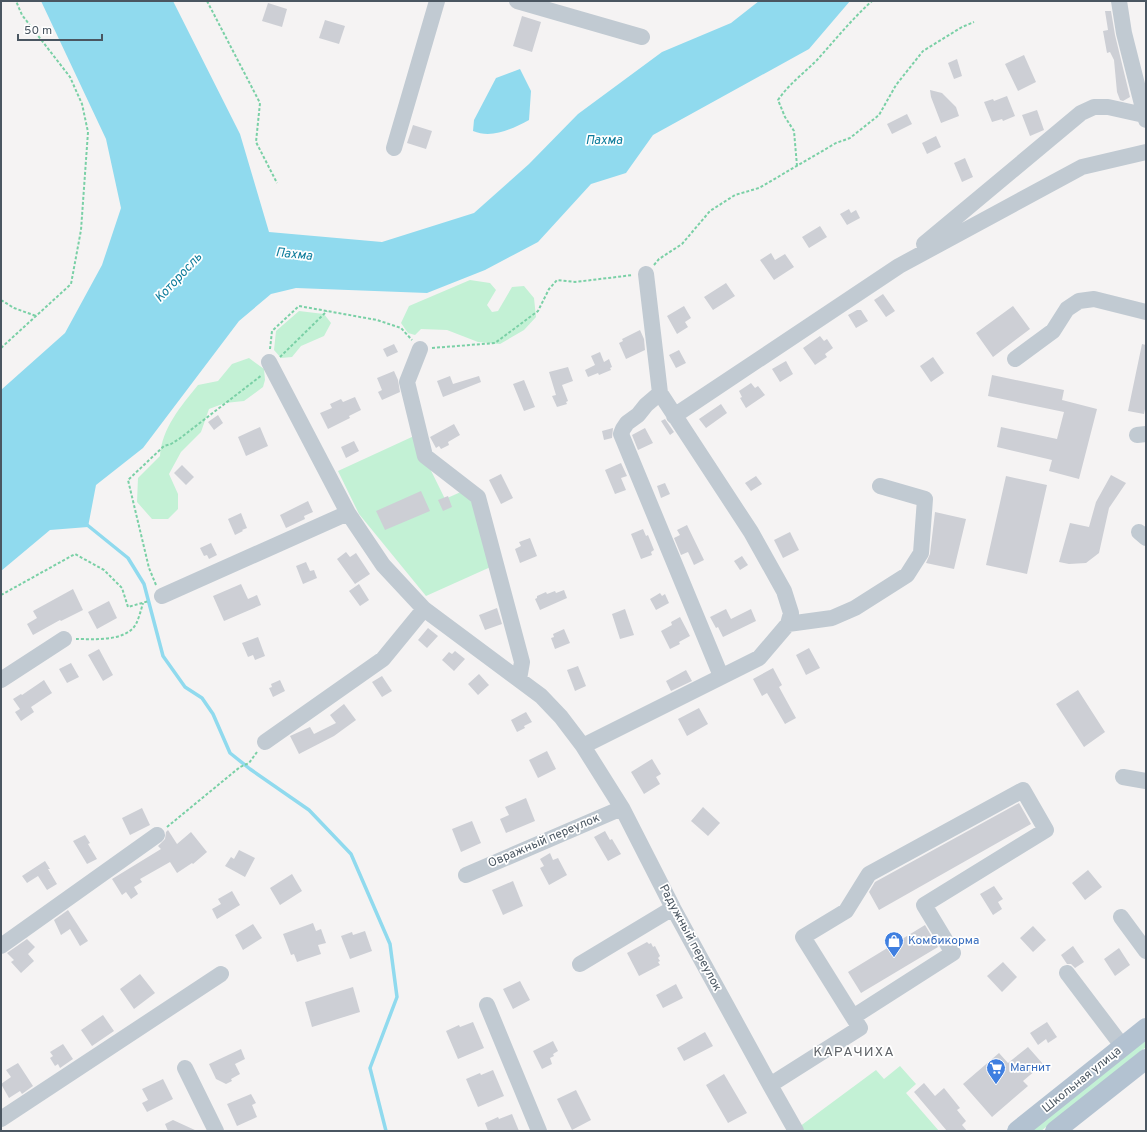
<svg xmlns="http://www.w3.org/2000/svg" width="1147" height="1132" viewBox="0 0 1147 1132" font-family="Overpass,sans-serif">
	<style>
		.green { fill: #c3f1d5 }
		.water { fill: #90daee }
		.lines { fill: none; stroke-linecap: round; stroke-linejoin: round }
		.stream { stroke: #90daee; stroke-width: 3.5 }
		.building { fill: #cdcfd5 }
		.path { stroke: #7ad0a6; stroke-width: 2; stroke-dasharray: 3 2; stroke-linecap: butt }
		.minor { stroke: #c1cad2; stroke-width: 16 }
		.major { stroke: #b3c2d1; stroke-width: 20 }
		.labels { text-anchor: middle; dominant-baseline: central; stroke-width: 3.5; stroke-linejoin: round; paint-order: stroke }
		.street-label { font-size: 12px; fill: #4a5661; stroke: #fff }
		.shop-label { font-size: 12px; fill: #366cbe; stroke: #fff; text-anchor: start }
		.water-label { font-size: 13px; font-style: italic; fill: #0c7c9b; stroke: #fff }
		.quarter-label { font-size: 14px; letter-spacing: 1px; fill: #5f6368; stroke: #fff }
	</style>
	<rect width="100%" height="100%" fill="#f5f3f3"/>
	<path class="green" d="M470,280L490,283L496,290L487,305L492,312L498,311L512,287L524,286L534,298L536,317L524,330L500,344L478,342L447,330L421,329L415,335L408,333L401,323L409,306Z
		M299,311L324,314L331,323L324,336L301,346L292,357L281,358L274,350L276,331Z
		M249,358L264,369L265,380L263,387L244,401L225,403L209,409L201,432L181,452L169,474L178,494V509L168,519H152L137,502L138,478L160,456C162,428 181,406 198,385L218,381L232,364Z
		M414,436L445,499L463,491L481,506L495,565L426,596L359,514L338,471Z
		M1146,1038V1047L1041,1131H1029Z
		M900,1066L916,1084L906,1093L939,1131H801L799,1127L876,1070L884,1079Z"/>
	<path class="water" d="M41,1H173L240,134L269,232L382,242L474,213L529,164L578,114L662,52L731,23L759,1H850L809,49L653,135L626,173L591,184L538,242L485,270L427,293L296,288L271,294L239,321L143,448L96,485L88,527L50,530L1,571V390L65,333L102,265L121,208L106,139Z
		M520,69L531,91L529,120C512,129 492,139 473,131L474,120L496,78Z"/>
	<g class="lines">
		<path class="stream" d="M86,524L128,558L144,584L163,656L185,687L202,698L213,714L230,753L250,769L309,810L351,854L390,944L397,997L370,1068L386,1131"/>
	</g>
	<path class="building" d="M268,3L287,9L282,27L262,21Z
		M1105,11H1111L1115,35L1130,97L1123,101L1120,100L1117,92L1114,60L1110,52L1107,53L1103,31L1108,30Z
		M522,16L541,22L532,52L513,46Z
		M325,20L345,26L339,44L319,38Z
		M1024,55L1036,82L1018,91L1005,64Z
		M957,59L962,76L954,79L948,63Z
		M930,90L942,93L956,107L959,116L941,123L931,97Z
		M1007,96L1015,116L1003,121L1002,119L992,122L984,102L993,99L994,101Z
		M1037,110L1044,130L1030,136L1022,115Z
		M907,114L912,124L892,134L887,124Z
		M413,125L432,131L426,149L407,143Z
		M936,136L941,147L927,154L922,143Z
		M965,158L973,177L962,182L954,163Z
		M849,209L851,213L856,210L860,218L847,225L840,214Z
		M820,226L827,237L809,248L802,237Z
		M771,253L775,260L785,254L794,267L774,280L760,260Z
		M726,283L735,296L713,310L704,297Z
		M883,294L895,311L886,317L874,300Z
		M684,306L691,318L685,322L688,327L677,334L667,316Z
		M1013,306L1030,329L993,357L976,333Z
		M857,310H861L868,321L856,328L848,315Z
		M640,330L644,339L645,350L626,359L619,343L623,341L622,339Z
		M820,336L824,341L827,339L833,348L825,354L827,357L815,365L803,348Z
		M394,344L398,352L387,357L383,349Z
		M1142,344L1146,345V404L1144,414L1128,411Z
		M679,350L686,363L676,368L669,355Z
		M600,352L604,362L609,359L612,367L610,368L611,370L599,375L598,373L588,377L585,370L595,365L591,356Z
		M933,357L944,373L931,382L920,366Z
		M786,361L793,374L780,382L772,369Z
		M568,367L573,381L562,385L568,401L566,402L567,404L557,407L552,396L556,395L549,372Z
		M394,371L398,380L400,392L382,400L378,392L382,390L377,378Z
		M992,375L1064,390L1062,400L1097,409L1079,479L1049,471L1052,460L997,447L1001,427L1057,439L1064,412L988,396Z
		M450,376L453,384L479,376L481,382L443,397L437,381Z
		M524,380L535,407L524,411L513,384Z
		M751,383L755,388L758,386L765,395L746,408L740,398L742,397L739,391Z
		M355,397L361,410L349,416L350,418L328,429L320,413L332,408L330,404L341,399L343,402Z
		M721,404L727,413L706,428L699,419Z
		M218,415L223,423L214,430L208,422Z
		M665,419L674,432L670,435L661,421Z
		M454,424L460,435L448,442L449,445L441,449L439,446L436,448L430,437Z
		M260,427L268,446L246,456L238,437Z
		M613,428L612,438L604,440L602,431Z
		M645,428L653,443L638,450L632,435Z
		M354,441L359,451L346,458L341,447Z
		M621,463L627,476L621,478L626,490L615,494L605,470Z
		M182,465L194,477L186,485L174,473Z
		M501,474L513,498L501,504L489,480Z
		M1111,475L1126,483L1109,508L1099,553L1086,563L1069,564L1059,562L1070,523L1089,527L1096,502Z
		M756,476L762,484L751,491L745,483Z
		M1006,476L1047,485L1027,574L986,565Z
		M665,483L670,494L661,498L657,486Z
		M421,491L430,511L385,530L376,511Z
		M448,496L452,507L443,511L438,500Z
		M308,501L313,512L304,516L305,519L286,528L280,515Z
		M935,512L966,519L954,569L926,563L930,554Z
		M241,513L247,528L242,530L243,531L235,535L228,519Z
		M687,525L704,560L694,565L688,552L681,555L674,538L680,535L677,530Z
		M643,529L646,536L648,535L654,550L651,552L652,555L641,559L631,534Z
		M790,532L799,550L783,558L774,540Z
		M530,538L537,556L520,563L515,549L521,546L519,542Z
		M211,543L217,555L209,559L207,555L204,556L200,548Z
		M346,552L350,557L356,553L370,574L355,584L337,559Z
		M742,556L748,565L740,570L734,561Z
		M306,562L310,571L314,570L317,578L303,584L296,566Z
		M241,584L248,599L257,595L261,605L224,621L213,596Z
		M359,584L369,600L360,606L349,591Z
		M73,589L83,610L61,621L60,620L33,635L27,624L37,618L33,611Z
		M564,590L567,598L540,610L535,599L537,598V596L546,592L547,594L555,591L556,593Z
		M660,593L662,596L665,594L669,603L656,610L650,599Z
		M109,601L117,618L97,629L88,612Z
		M497,608L502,624L485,630L479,615Z
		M625,609L634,635L620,639L612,614Z
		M726,609L731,619L751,609L756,621L723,637L718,627L716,628L710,617Z
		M680,617L690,636L679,642L680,644L670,649L661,631L672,625L671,622Z
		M428,628L438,636L427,648L418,640Z
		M564,629L570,643L555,649L551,638L554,637L553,634Z
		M258,637L265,656L255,660L253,655L248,657L242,643Z
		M809,648L820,668L806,675L796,655Z
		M99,649L113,675L103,681L88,655Z
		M455,651L465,659L454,671L442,660L449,652L452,654Z
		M71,663L79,677L67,683L59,669Z
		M578,666L586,686L575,691L567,670Z
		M773,668L782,685L779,687L796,718L785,724L767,693L762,696L753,679Z
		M686,670L692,681L671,691L666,681Z
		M479,674L489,685L478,695L468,684Z
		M382,676L392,691L382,697L372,682Z
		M44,680L52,693L31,707L34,712L21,721L15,712L20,709L13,699L21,694L22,695Z
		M280,680L285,691L273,697L269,688L272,687L271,684Z
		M1078,690L1105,732L1084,747L1056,704Z
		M344,704L356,720L334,736L299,754L290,736L310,727L314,734L336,723L330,715Z
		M699,708L708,724L687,736L678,719Z
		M526,712L532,722L524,726L525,728L517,732L511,720Z
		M547,751L556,769L538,778L529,760Z
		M652,759L661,774L656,777L660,784L644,794L631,772Z
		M526,798L535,821L506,833L500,819L509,815L505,807Z
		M1019,803L1031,824L879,910L869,892L875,882Z
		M703,807L720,823L708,836L691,821Z
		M142,808L150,825L130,835L122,818Z
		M472,821L481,843L461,852L452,829Z
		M168,830L177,844L191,832L207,852L193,864L192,863L177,873L170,862L140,879L142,882L134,887L138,894L131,899L126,892L122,895L112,879L161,849L158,846L165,839L166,832Z
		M605,831L610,840L612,839L621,854L608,861L594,837Z
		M85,835L90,843L88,844L97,859L87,864L73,841Z
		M239,850L255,858L245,877L225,866L231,857L234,859Z
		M550,853L553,860L558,858L567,875L549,885L540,868L544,866L540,859Z
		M45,861L50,869H48L57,884L47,890L38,876L27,883L22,876Z
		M1088,870L1102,887L1085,900L1072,883Z
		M292,874L302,891L280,905L270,888Z
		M513,881L523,906L503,915L492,890Z
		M994,886L1003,899L998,902L1002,909L993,915L980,894Z
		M232,891L240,905L217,919L212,909L221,904L218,899Z
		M68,910L88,941L80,946L70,929L61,935L54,920Z
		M313,923L316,931L321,929L326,943L318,945L321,954L297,962L294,954L291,955L283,934Z
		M253,924L262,938L243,950L235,935Z
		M925,925L938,947L861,993L848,972Z
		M1033,926L1046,940L1033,952L1020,938Z
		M365,931L372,951L350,959L341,936L352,932L353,935Z
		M27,939L35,947L28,954L34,961L21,973L11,962L14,960L7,953Z
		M647,942L649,944L651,943L653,947L655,946L660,956L658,958L660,961L658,962L660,965L639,976L627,953Z
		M1073,946L1084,962L1075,968L1071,964H1067L1061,955Z
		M1119,948L1130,965L1115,976L1104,959Z
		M1003,962L1017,977L1002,992L987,976Z
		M140,974L155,993L134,1009L120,989Z
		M520,981L530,1000L513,1009L503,989Z
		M676,984L683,998L663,1008L656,995Z
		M353,987L360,1012L312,1027L305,1002Z
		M103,1015L114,1031L92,1046L81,1030Z
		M473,1022L484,1048L458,1059L446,1031L459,1025L460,1027Z
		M1047,1022L1057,1037L1048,1043L1046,1039L1038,1045L1030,1033Z
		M705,1032L713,1046L684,1061L677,1048Z
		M553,1041L558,1051L553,1054L554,1056L550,1058L552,1064L542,1069L533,1051Z
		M63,1044L73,1059L60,1068L58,1064L55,1066L50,1058L53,1056L50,1052Z
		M1028,1047L1043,1064L1023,1081L1028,1086L992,1117L963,1084L999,1053L1008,1063Z
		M241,1049L245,1059L235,1064L240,1074L231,1079L232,1081L226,1084L216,1079L209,1064Z
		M18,1063L33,1086L22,1094L20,1091L9,1098L1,1084L11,1077L6,1070Z
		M493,1070L504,1096L478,1107L466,1079L480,1073L481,1075Z
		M724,1074L747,1113L728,1123L706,1085Z
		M163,1079L173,1099L147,1112L142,1103L148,1100L142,1089Z
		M924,1083L935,1096L944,1088L960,1108L957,1110L966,1121L962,1125L967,1131H947L914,1092Z
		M576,1090L591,1120L572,1130L557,1099Z
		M251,1094L256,1103L252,1105L257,1117L237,1126L227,1104Z
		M512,1114L519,1131H488L485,1123L498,1117L499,1119Z
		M173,1120L197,1131H168L165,1124Z"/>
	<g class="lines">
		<path class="path" d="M207,1L260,103L256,142L277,183
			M797,166L794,131L785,117L778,100C789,84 804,73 817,60C835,40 852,19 872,1
			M654,265L659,259L682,244L710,211L735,195L759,188L836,143L850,138L879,115L896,85L923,51L962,27L974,22
			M1,300L14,308L36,316
			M1,348L71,284L81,230L88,132L82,104L70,77L22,15L16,1
			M432,348L495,343L538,311L549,289L557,280L575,282L633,275
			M270,349L272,331L299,306L377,320L401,328L412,340
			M280,357L327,311
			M156,585L149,568L128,480L164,446L171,444L179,439L262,375
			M1,595L75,554L104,570L122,588L128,607L149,601
			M76,639C93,639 126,642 136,624C139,618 141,610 143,603
			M167,827L240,767L249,763L257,752"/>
		<path class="minor" d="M517,1L642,37
			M1119,1L1124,33L1146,120
			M394,148L437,1
			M924,244L1081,113L1094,107H1108L1144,115
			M420,349L407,382L425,456L478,497L522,662L519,679
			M1015,359L1053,331L1067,309L1079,301L1094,299L1146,312
			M269,362L348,513L383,565L424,609L541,696L561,717L583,746L622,808L673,908L770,1085L796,1131
			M660,393L646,405L638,415L627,423L623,429L621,434L721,676
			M674,416L899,266L1082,167L1146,152
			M1137,435L1146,434
			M1139,532L1146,538
			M162,596L348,513
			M788,624L832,618L855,608L907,575L921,553L925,499L880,486
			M1,680L64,639
			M265,742L383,659L424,609
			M583,746L759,658L788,624L791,613L784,591L751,532L660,393L646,274
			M1123,777L1146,781
			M466,875L622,808
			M1121,917L1146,951
			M1,946L157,835
			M580,964L673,908
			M1067,973L1123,1047
			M487,1005L539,1131
			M185,1068L216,1131
			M770,1085L860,1028L853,1017L953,953L924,905L1046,830L1023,790L869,874L846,911L803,937L853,1017
			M1,1119L221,974"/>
		<path class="major" d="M1017,1131L1146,1028
			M1055,1131L1146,1059"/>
	</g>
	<defs>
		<symbol id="shop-pin" viewBox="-11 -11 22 30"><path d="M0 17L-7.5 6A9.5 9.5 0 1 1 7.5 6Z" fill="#3f7fe0" stroke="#fff"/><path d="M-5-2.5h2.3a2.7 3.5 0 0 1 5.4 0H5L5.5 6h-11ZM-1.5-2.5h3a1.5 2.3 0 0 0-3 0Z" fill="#fff"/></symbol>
		<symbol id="supermarket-pin" viewBox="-11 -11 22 30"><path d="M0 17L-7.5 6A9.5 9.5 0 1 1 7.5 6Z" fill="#3f7fe0" stroke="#fff"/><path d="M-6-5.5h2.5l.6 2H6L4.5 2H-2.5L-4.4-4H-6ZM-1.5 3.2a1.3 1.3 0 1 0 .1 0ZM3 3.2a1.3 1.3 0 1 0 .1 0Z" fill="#fff"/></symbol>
	</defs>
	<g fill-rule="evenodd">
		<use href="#shop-pin" x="883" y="930" width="22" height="30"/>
		<use href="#supermarket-pin" x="985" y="1057" width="22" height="30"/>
	</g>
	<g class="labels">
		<g class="street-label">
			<text transform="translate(544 841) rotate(-23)">Овражный переулок</text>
			<text transform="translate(690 938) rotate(62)">Радужный переулок</text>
			<text transform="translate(1082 1080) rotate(-39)">Школьная улица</text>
		</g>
		<g class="shop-label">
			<text x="908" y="941">Комбикорма</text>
			<text x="1010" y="1068">Магнит</text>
		</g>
		<g class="water-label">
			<text x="604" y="141">Пахма</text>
			<text transform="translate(294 255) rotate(6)">Пахма</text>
			<text transform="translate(179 278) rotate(-47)">Которосль</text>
		</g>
		<g class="quarter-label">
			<text x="854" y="1052">КАРАЧИХА</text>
		</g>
	</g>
	<rect width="1147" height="1132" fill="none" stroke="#4a5661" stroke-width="4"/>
	<path d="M18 34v6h84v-6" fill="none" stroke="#4a5661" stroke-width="2"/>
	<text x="24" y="34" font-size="12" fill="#4a5661" stroke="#ffffff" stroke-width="3" paint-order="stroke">50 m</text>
</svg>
